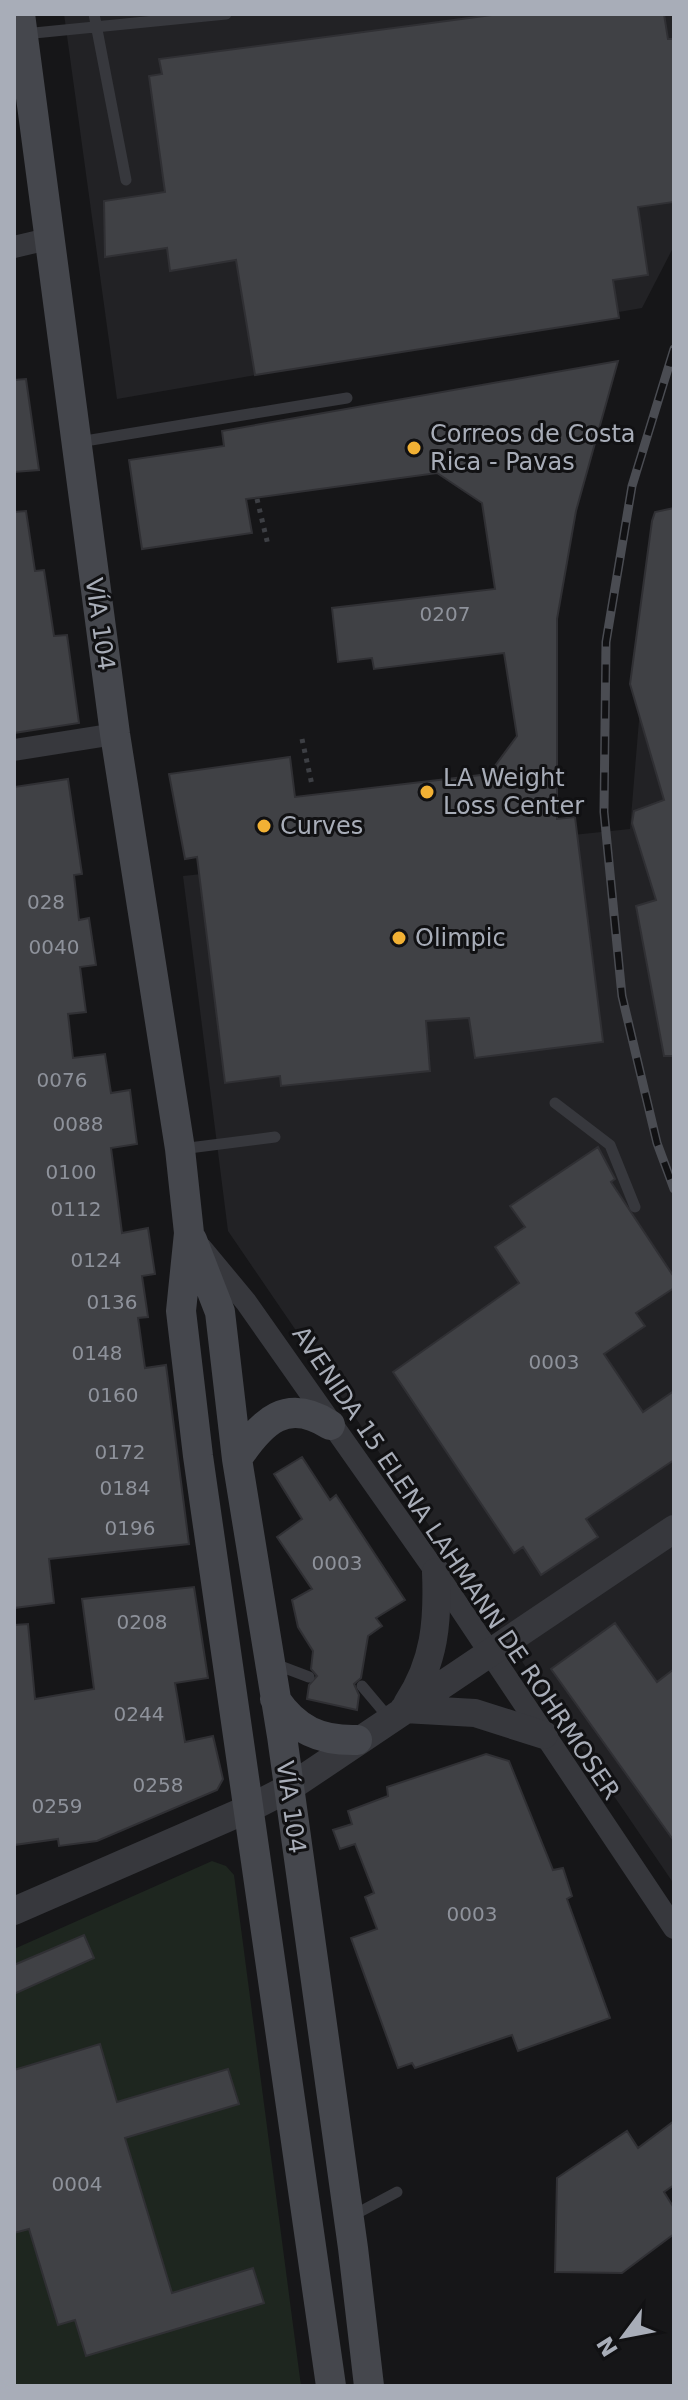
<svg xmlns="http://www.w3.org/2000/svg" width="688" height="2400" viewBox="0 0 688 2400" font-family="'DejaVu Sans',sans-serif">
	<style>
		.built { fill: #222225 }
		.green { fill: #1e261f }
		.building { fill: #404145; stroke: #303034; stroke-width: 2 }
		.lines { fill: none; stroke-linecap: round; stroke-linejoin: round }
		.path { stroke: #3d3f44; stroke-width: 5; stroke-dasharray: 4 6; stroke-linecap: butt }
		.service { stroke: #37383d; stroke-width: 11 }
		.minor { stroke: #37383d; stroke-width: 22 }
		.tertiary { stroke: #37383d; stroke-width: 28 }
		.secondary { stroke: #45474d; stroke-width: 30 }
		.rail-casing { stroke: #4a4c52; stroke-width: 9 }
		.rail { stroke: #111113; stroke-width: 6; stroke-dasharray: 18; stroke-linecap: butt }
		.poi-dot { fill: #f2b134; stroke: #111113; stroke-width: 3 }
		.labels { text-anchor: middle; dominant-baseline: central; stroke-width: 6; stroke-linejoin: round; paint-order: stroke }
		.number-label { font-size: 20px; fill: #8e929b }
		.poi-label { font-size: 24px; fill: #a8adb8; stroke: #111113; text-anchor: start }
		.street-label { font-size: 24px; fill: #a8adb8; stroke: #111113 }
	</style>
	<rect width="100%" height="100%" fill="#161618"/>
	<path class="built" d="M64,14H674V246L642,308L117,399Z
		M674,512V1884L228,1231L183,876L630,829L643,672Z"/>
	<path class="green" d="M212,1861L226,1866L234,1875L301,2386H14V2233L29,2229L58,2325L75,2320L86,2356L252,2268L172,2293L125,2138L239,2104L228,2069L117,2102L99,2045L14,2070V1949Z"/>
	<path class="building" d="M499,14H664L668,39H674V202L638,207L648,275L613,280L619,318L255,375L236,260L170,271L167,248L105,257L104,201L165,192L149,76L162,74L159,59Z
		M618,361L576,511L557,619V819L575,817L603,1042L475,1058L469,1018L426,1021L430,1071L281,1086L280,1076L225,1083L197,857L185,859L169,774L290,757L295,797L489,774L517,736L504,653L374,669L372,658L338,662L332,608L495,589L482,503L437,473L246,499L252,533L142,549L129,460L224,446L222,431Z
		M26,379L39,470L14,472V380Z
		M674,508V1056H664L636,906L656,900L632,823L634,811L664,800L630,684L652,521L655,512Z
		M26,511L35,571L44,570L54,636L67,635L79,723L14,733V512Z
		M68,779L82,874L74,875L79,920L89,918L96,965L80,967L86,1012L68,1014L73,1058L105,1054L111,1093L130,1090L137,1144L111,1148L116,1186L122,1233L148,1228L155,1274L142,1276L148,1317L138,1318L145,1368L166,1365L189,1544L49,1559L54,1603L14,1608V787Z
		M598,1147L615,1179L611,1182L674,1277V1288L636,1313L645,1326L604,1354L643,1412L674,1391V1460L586,1519L598,1537L541,1575L523,1547L514,1553L393,1372L519,1283L495,1247L525,1227L510,1206Z
		M302,1457L330,1500L336,1495L405,1600L376,1618L382,1626L368,1636L361,1678L354,1684L359,1695L357,1710L307,1699L309,1685L317,1676L311,1669L313,1651L298,1627L292,1600L312,1589L277,1537L302,1519L274,1474Z
		M194,1587L208,1678L175,1683L185,1742L213,1736L223,1779L217,1790L97,1841L59,1846L58,1839L14,1845V1625L28,1624L35,1699L94,1689L82,1599Z
		M615,1623L657,1682L674,1669V1841L551,1669Z
		M486,1754L509,1761L553,1870L563,1868L572,1896L567,1899L610,2018L518,2051L512,2035L415,2068L412,2063L398,2068L351,1938L377,1929L365,1897L374,1893L355,1844L340,1849L333,1830L352,1824L348,1811L388,1796L387,1787Z
		M84,1935L94,1958L14,1994V1965Z
		M100,2044L117,2102L228,2069L239,2104L125,2138L172,2293L253,2268L264,2303L86,2356L75,2320L58,2325L29,2229L14,2233V2070Z
		M674,2121V2185L664,2192L674,2208V2234L622,2273L555,2272L557,2178L627,2131L638,2148Z"/>
	<g class="lines">
		<path class="path" d="M257,499L268,545
			M302,739L312,785"/>
		<path class="service" d="M94,14L126,180
			M24,34L226,14
			M79,442L347,398
			M555,1103L610,1145L635,1207
			M181,1149L275,1137
			M272,1663L309,1677
			M362,1686L389,1718
			M352,2216L397,2192"/>
		<path class="minor" d="M14,247L48,239
			M14,750L115,734
			M202,1249L246,1302L436,1572L674,1928"/>
		<path class="tertiary" d="M407,1704C435,1662 438,1621 436,1572
			M404,1709L475,1713L544,1735
			M14,1911L248,1809L289,1788L674,1529"/>
		<path class="secondary" d="M20,14L115,734L180,1149L189,1233L181,1311L198,1456L331,2386
			M192,1240L220,1312L237,1459L282,1736L353,2248L369,2386
			M237,1459C262,1421 287,1397 330,1425
			M275,1699C296,1730 320,1741 357,1740"/>
		<defs>
			<path id="rail" d="M674,349L632,486L606,642L604,812L622,996L657,1143L674,1189"/>
		</defs>
		<use href="#rail" class="rail-casing"/>
		<use href="#rail" class="rail"/>
	</g>
	<g class="poi-dot">
		<circle cx="414" cy="448" r="8"/>
		<circle cx="427" cy="792" r="8"/>
		<circle cx="264" cy="826" r="8"/>
		<circle cx="399" cy="938" r="8"/>
	</g>
	<g class="labels">
		<g class="number-label">
			<text x="445" y="614">0207</text>
			<text x="46" y="902">028</text>
			<text x="54" y="947">0040</text>
			<text x="62" y="1080">0076</text>
			<text x="78" y="1124">0088</text>
			<text x="71" y="1172">0100</text>
			<text x="76" y="1209">0112</text>
			<text x="96" y="1260">0124</text>
			<text x="112" y="1302">0136</text>
			<text x="97" y="1353">0148</text>
			<text x="554" y="1362">0003</text>
			<text x="113" y="1395">0160</text>
			<text x="120" y="1452">0172</text>
			<text x="125" y="1488">0184</text>
			<text x="130" y="1528">0196</text>
			<text x="337" y="1563">0003</text>
			<text x="142" y="1622">0208</text>
			<text x="139" y="1714">0244</text>
			<text x="158" y="1785">0258</text>
			<text x="57" y="1806">0259</text>
			<text x="472" y="1914">0003</text>
			<text x="77" y="2184">0004</text>
		</g>
		<g class="poi-label">
			<text x="430" y="434">Correos de Costa<tspan x="430" dy="28">Rica - Pavas</tspan></text>
			<text x="443" y="778">LA Weight<tspan x="443" dy="28">Loss Center</tspan></text>
			<text x="280" y="826">Curves</text>
			<text x="415" y="938">Olimpic</text>
		</g>
		<g class="street-label">
			<text transform="translate(100 624) rotate(82)">VÍA 104</text>
			<text transform="translate(456 1563) rotate(56)">AVENIDA 15 ELENA LAHMANN DE ROHRMOSER</text>
			<text transform="translate(291 1807) rotate(82)">VÍA 104</text>
		</g>
	</g>
	<rect width="688" height="2400" fill="none" stroke="#a8adb8" stroke-width="32"/>
	<g transform="translate(624 2336) rotate(238)" stroke="#111113" stroke-width="6" paint-order="stroke">
	<path d="M0-6L14 30L0 20L-14 30Z" fill="#a8adb8"/>
	<text y="-12" font-size="22" font-weight="bold" text-anchor="middle" fill="#a8adb8">N</text>
	</g>
</svg>
